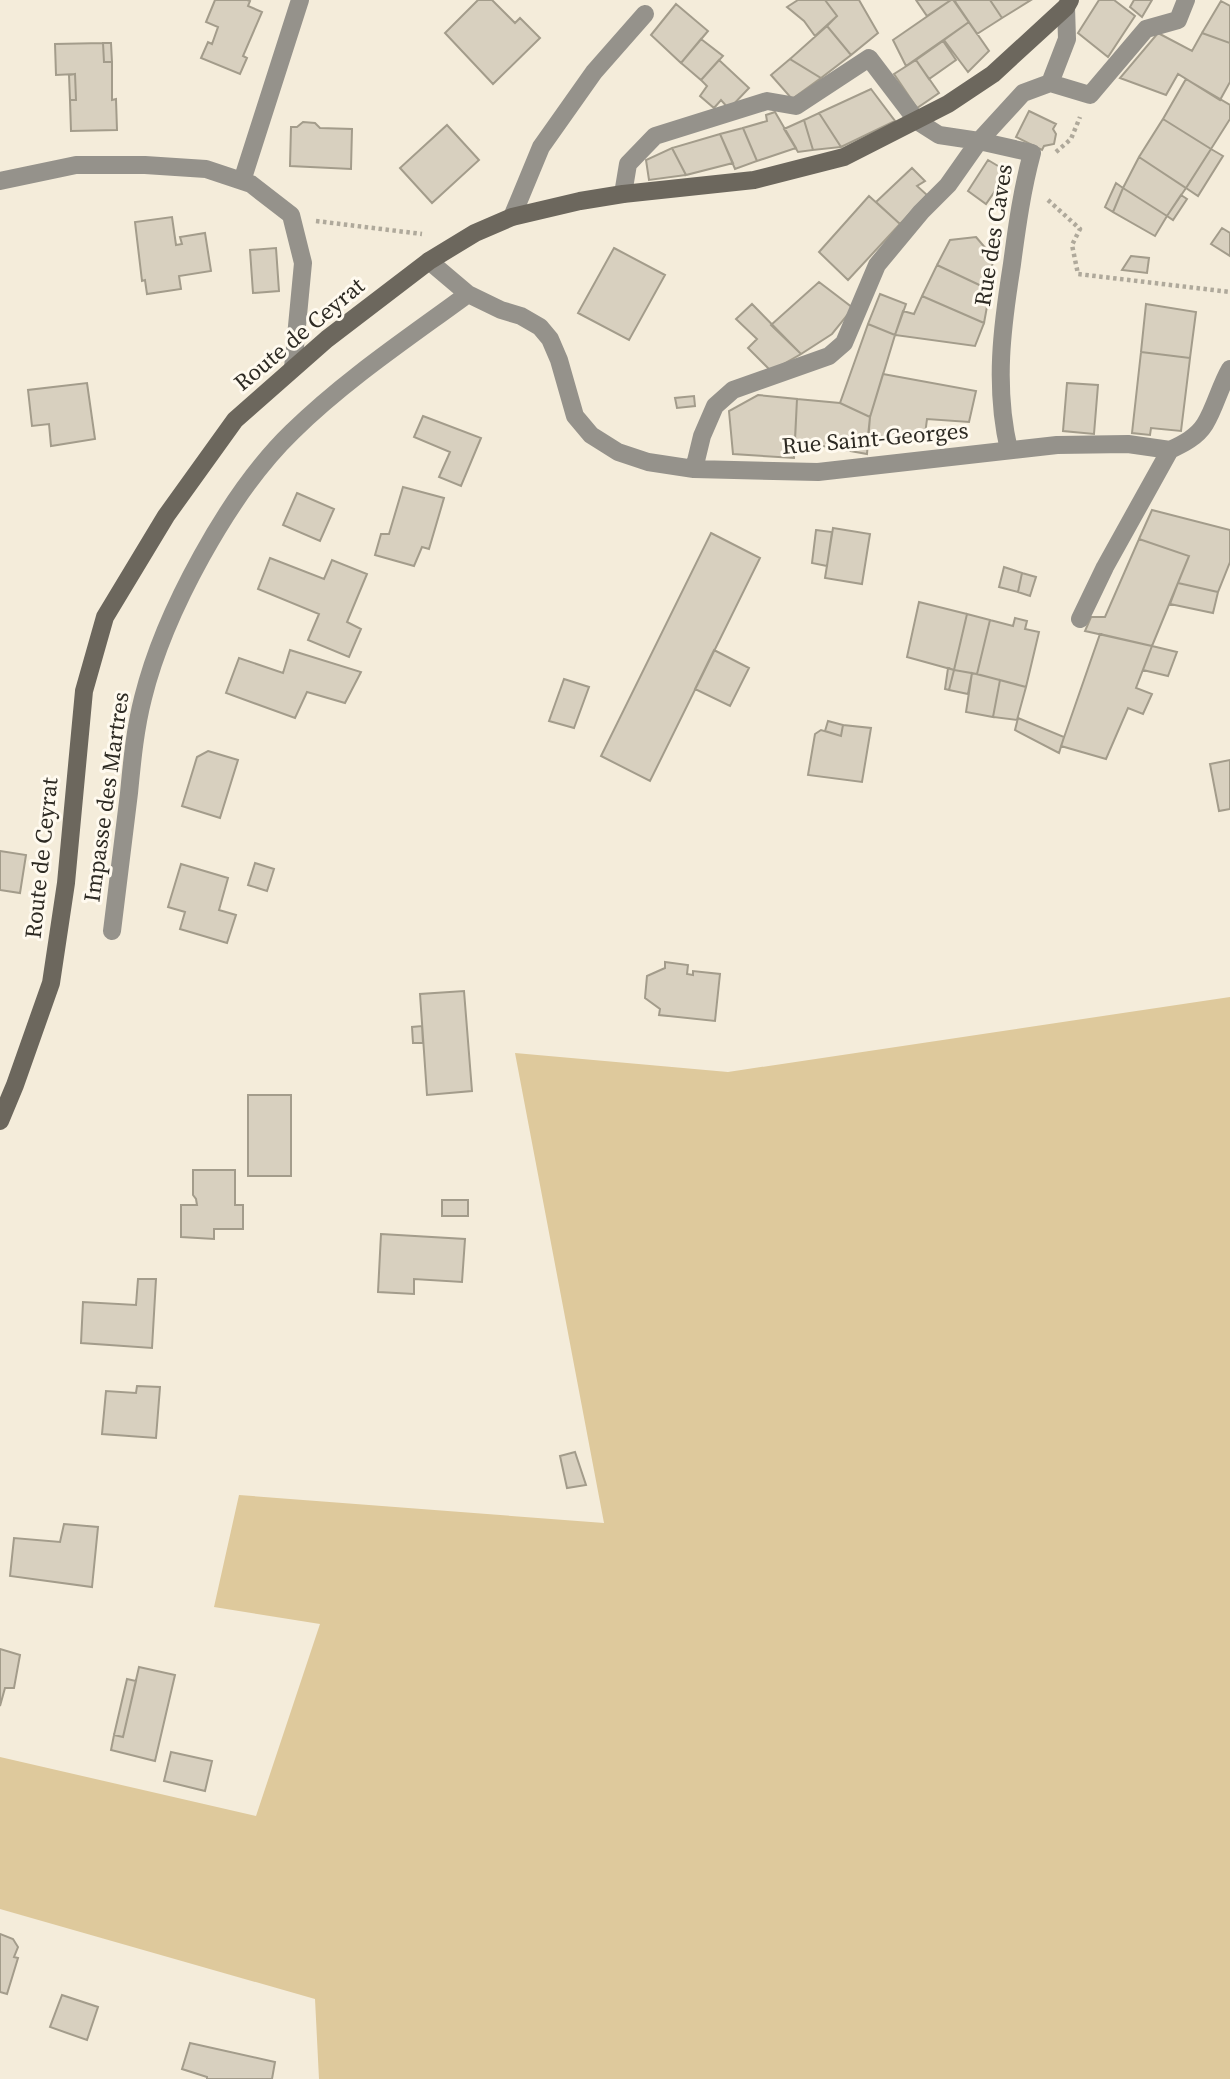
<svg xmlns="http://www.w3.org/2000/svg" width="1230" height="2079" viewBox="0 0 1230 2079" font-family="'Source Serif 4',serif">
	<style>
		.green { fill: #dec99c }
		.building { fill: #d8d0bf; stroke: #a39c8b; stroke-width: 2 }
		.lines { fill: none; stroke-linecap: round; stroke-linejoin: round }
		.path { stroke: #afa99b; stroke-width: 4.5; stroke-dasharray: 3.5 3.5; stroke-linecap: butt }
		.street { stroke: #95928b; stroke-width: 18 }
		.secondary { stroke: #6c675d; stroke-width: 18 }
		.labels { text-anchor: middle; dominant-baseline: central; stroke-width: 6; stroke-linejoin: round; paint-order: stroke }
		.street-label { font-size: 23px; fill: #2d2a23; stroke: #fffaef }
	</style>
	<rect width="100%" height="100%" fill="#f4ecda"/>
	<path class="green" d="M1230,997V2079H319L315,1999L0,1909V1757L256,1816L320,1624L214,1607L239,1495L604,1523L515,1053L728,1072Z"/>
	<path class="building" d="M215,0H247L250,1L248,6L262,12L243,56L247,58L240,74L201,58L208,42L212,44L218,27L206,22Z
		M478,0H492L515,23L520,18L540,38L493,84L445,33Z
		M798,0H825L837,16L815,36L804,21L787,7Z
		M825,0H859L878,33L851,55L827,26L837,16Z
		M916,0H951L927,16Z
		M951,0H954L969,22L906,66L893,40Z
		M957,0H990L1002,18L977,34L954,1Z
		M990,0H1031L1002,18Z
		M1099,0H1114L1135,16L1108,57L1078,33Z
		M1134,0H1152L1142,17L1130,7Z
		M1221,1L1230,6V43L1202,33Z
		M676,4L708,31L681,63L651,35Z
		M969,22L989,51L968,72L944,40Z
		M827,26L851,55L821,78L790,59Z
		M1158,33L1192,51L1202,33L1230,43V82L1220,100L1178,74L1166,95L1120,78Z
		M701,39L723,56L701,80L681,63Z
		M943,41L956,60L929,79L916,60Z
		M103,43H111L112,62H104Z
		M103,43L104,62H112V100L116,99L117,130L71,131L70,100H76L75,74L56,75L55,44Z
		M790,59L821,78L792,99L771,75Z
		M719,60L749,88L729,109L721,100L714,108L700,96L707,86L701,80Z
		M916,60L939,93L917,108L894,74Z
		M75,74L76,100H70L69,75Z
		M1186,79L1230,105V119L1211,149L1163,119Z
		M871,89L895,121L841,147L819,113Z
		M1029,111L1056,124L1053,129L1056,134L1054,144L1044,146L1042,150L1016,137Z
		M775,112L796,148L757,161L743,128L767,121L766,115Z
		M819,113L841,147L813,150L804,120Z
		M1163,119L1211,149L1186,188L1139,157Z
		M804,120L813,150L798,152L784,129Z
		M303,122L315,123L320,128L352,129L351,169L290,166L291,127H297Z
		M447,125L479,160L432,203L400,168Z
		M743,128L757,161L735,169L720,134Z
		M720,134L733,163L686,175L672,148Z
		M672,148L686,175L649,180L646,160Z
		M1211,149L1223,156L1198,196L1186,188Z
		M1139,157L1186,188L1167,216L1123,188Z
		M988,160L1008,172L986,204L968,191Z
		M912,168L925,181L917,186L927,195L900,224L876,202Z
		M1116,183L1123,188L1113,212L1105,207Z
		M1123,188L1167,216L1155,236L1113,212Z
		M1181,195L1187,199L1173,220L1167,216Z
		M869,196L900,224L848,280L819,252Z
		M172,217L176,245L182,244L180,237L205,233L211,271L179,276L181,289L147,294L145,280L142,281L135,222Z
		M1222,228L1230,233V256L1211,244Z
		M976,237L993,257L990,290L937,265L950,240Z
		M276,248L279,291L253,293L250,250Z
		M614,248L665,275L629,340L578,313Z
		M1131,256L1149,258L1147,273L1122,270Z
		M937,265L990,290L984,323L922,296Z
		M819,282L853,308L832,334L801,354L771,325Z
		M880,294L906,304L895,335L868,324Z
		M922,296L984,323L975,346L895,335L903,311L914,314Z
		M752,304L801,354L771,371L748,348L757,339L736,319Z
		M1146,304L1196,312L1190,358L1141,352Z
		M868,324L895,335L870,417L840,403Z
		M1141,352L1190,358L1181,431L1151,428L1150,435L1132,433Z
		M883,374L976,391L969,422L927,419L924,442L868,436L870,417Z
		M87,383L95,439L51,446L49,424L32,426L28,390Z
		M1067,383L1098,385L1094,434L1063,431Z
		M758,395L797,399L794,458L733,454L729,411Z
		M694,396L695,406L677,408L675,398Z
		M797,399L840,403L870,417L867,454L795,441Z
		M423,416L481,438L461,486L439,477L450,452L414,437Z
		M403,487L444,498L429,549L422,547L414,566L375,555L381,534H389Z
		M297,493L334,509L320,541L283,525Z
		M1152,510L1230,530V562L1218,592L1178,583L1189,556L1139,539Z
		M833,528L870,534L862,584L825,578Z
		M816,530L832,532L827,566L812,563Z
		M711,533L760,558L650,781L601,756Z
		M1139,539L1189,556L1152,646L1085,631L1091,617H1105Z
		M270,558L324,579L332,560L367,574L347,622L361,629L349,657L308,640L319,614L258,589Z
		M1004,567L1022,573L1018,592L999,587Z
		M1022,573L1036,577L1030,596L1018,592Z
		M1178,583L1218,592L1213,613L1170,604Z
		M919,602L967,614L954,670L907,657Z
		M967,614L990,620L977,674L954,670Z
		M1015,618L1027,621L1025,629L1039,632L1026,687L977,674L990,620L1013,626Z
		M1100,634L1152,646L1136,688L1152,694L1143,714L1128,708L1106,759L1061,746Z
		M1152,646L1177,652L1168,676L1143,670Z
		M290,650L361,672L345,703L307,692L295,718L226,693L239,658L283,673Z
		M714,650L749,668L730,706L695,689Z
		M948,668L954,670L949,690L945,689Z
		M954,670L972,673L968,694L949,690Z
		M972,673L1000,680L993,717L966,712Z
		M564,679L589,687L574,728L549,721Z
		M1000,680L1026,687L1017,720L993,717Z
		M1018,718L1064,737L1059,753L1015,730Z
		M828,721L843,725L841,736L825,731Z
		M843,725L871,728L862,782L808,775L815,734L821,730L841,736Z
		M208,751L238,760L220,818L182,806L197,757Z
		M1230,760V809L1219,811L1210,764Z
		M0,851L26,855L20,893L0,890Z
		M255,863L274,869L267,891L248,885Z
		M181,864L228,878L219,910L236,915L227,943L180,929L185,912L168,907Z
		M665,962L688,965L687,974L693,975V971L720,974L715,1021L659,1015L660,1009L645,998L647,976L665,968Z
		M464,991L472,1091L427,1095L420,994Z
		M422,1026L423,1043H413L412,1027Z
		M248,1095H291V1176H248Z
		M193,1170H235V1205H243V1229H214V1239L181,1237V1205H197L196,1199L193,1195Z
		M442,1200H468V1216H442Z
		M381,1234L465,1239L462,1282L414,1279V1294L378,1292Z
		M138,1279H156L152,1348L81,1343L83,1302L136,1305Z
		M137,1386L160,1387L156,1438L102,1434L106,1391L136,1393Z
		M575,1452L586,1485L567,1488L560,1456Z
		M64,1524L98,1527L92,1587L10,1576L14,1538L60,1542Z
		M0,1649L20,1655L14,1688H5L0,1706Z
		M139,1667L175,1675L155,1761L111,1750L114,1735L123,1737Z
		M127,1679L136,1681L123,1737L114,1735Z
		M171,1752L212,1761L205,1791L164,1781Z
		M0,1934L13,1939L18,1947L14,1957L18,1958L7,1994L0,1992Z
		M62,1995L98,2007L87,2040L50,2027Z
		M190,2043L275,2062L272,2079H207V2077L182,2069Z"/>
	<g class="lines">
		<path class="path" d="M1056,152L1071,139L1080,117
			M1048,200L1080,229L1072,245L1078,274L1230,292
			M316,221L422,234"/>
		<path class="street" d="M1066,7L1067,39L1050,83L1090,95L1146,29L1178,20L1186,0
			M0,181L76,165H145L206,169L251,184L291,215L303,263L293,368
			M242,181L300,0
			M623,194L628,164L655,136L767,101L796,106L869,58L917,121L939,135L979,141L1032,153C1022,190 1017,226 1012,264C1002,327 994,387 1009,450
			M512,217L541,147L594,72L645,14
			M429,261L468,294L501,310L521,316L540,327L550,339L559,360L575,416L591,435L618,452L648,462L694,469L818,472L1057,445L1128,444L1170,450
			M1170,450C1183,444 1197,437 1205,424C1215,408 1220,386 1230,369
			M694,469L702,436L715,406L733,390L829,356L844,343L877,265L921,212L948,185L979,141L1023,93L1050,83
			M1080,619L1105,567L1170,450
			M112,931C118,885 123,839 129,793C132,762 135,729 143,698C164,613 229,493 292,432C345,380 408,338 468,294"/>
		<path class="secondary" d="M0,1121L15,1085L51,983L66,883L84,691L105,617L166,516L235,420L327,339L429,261L475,233L512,217L580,201L623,194L754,180L844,157L948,104L993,74L1066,7L1070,0"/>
	</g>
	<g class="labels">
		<g class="street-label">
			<text transform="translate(993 235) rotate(-81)">Rue des Caves</text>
			<text transform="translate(299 334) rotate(-40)">Route de Ceyrat</text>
			<text transform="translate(875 438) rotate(-5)">Rue Saint-Georges</text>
			<text transform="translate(106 797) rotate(-82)">Impasse des Martres</text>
			<text transform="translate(41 858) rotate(-84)">Route de Ceyrat</text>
		</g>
	</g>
</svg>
